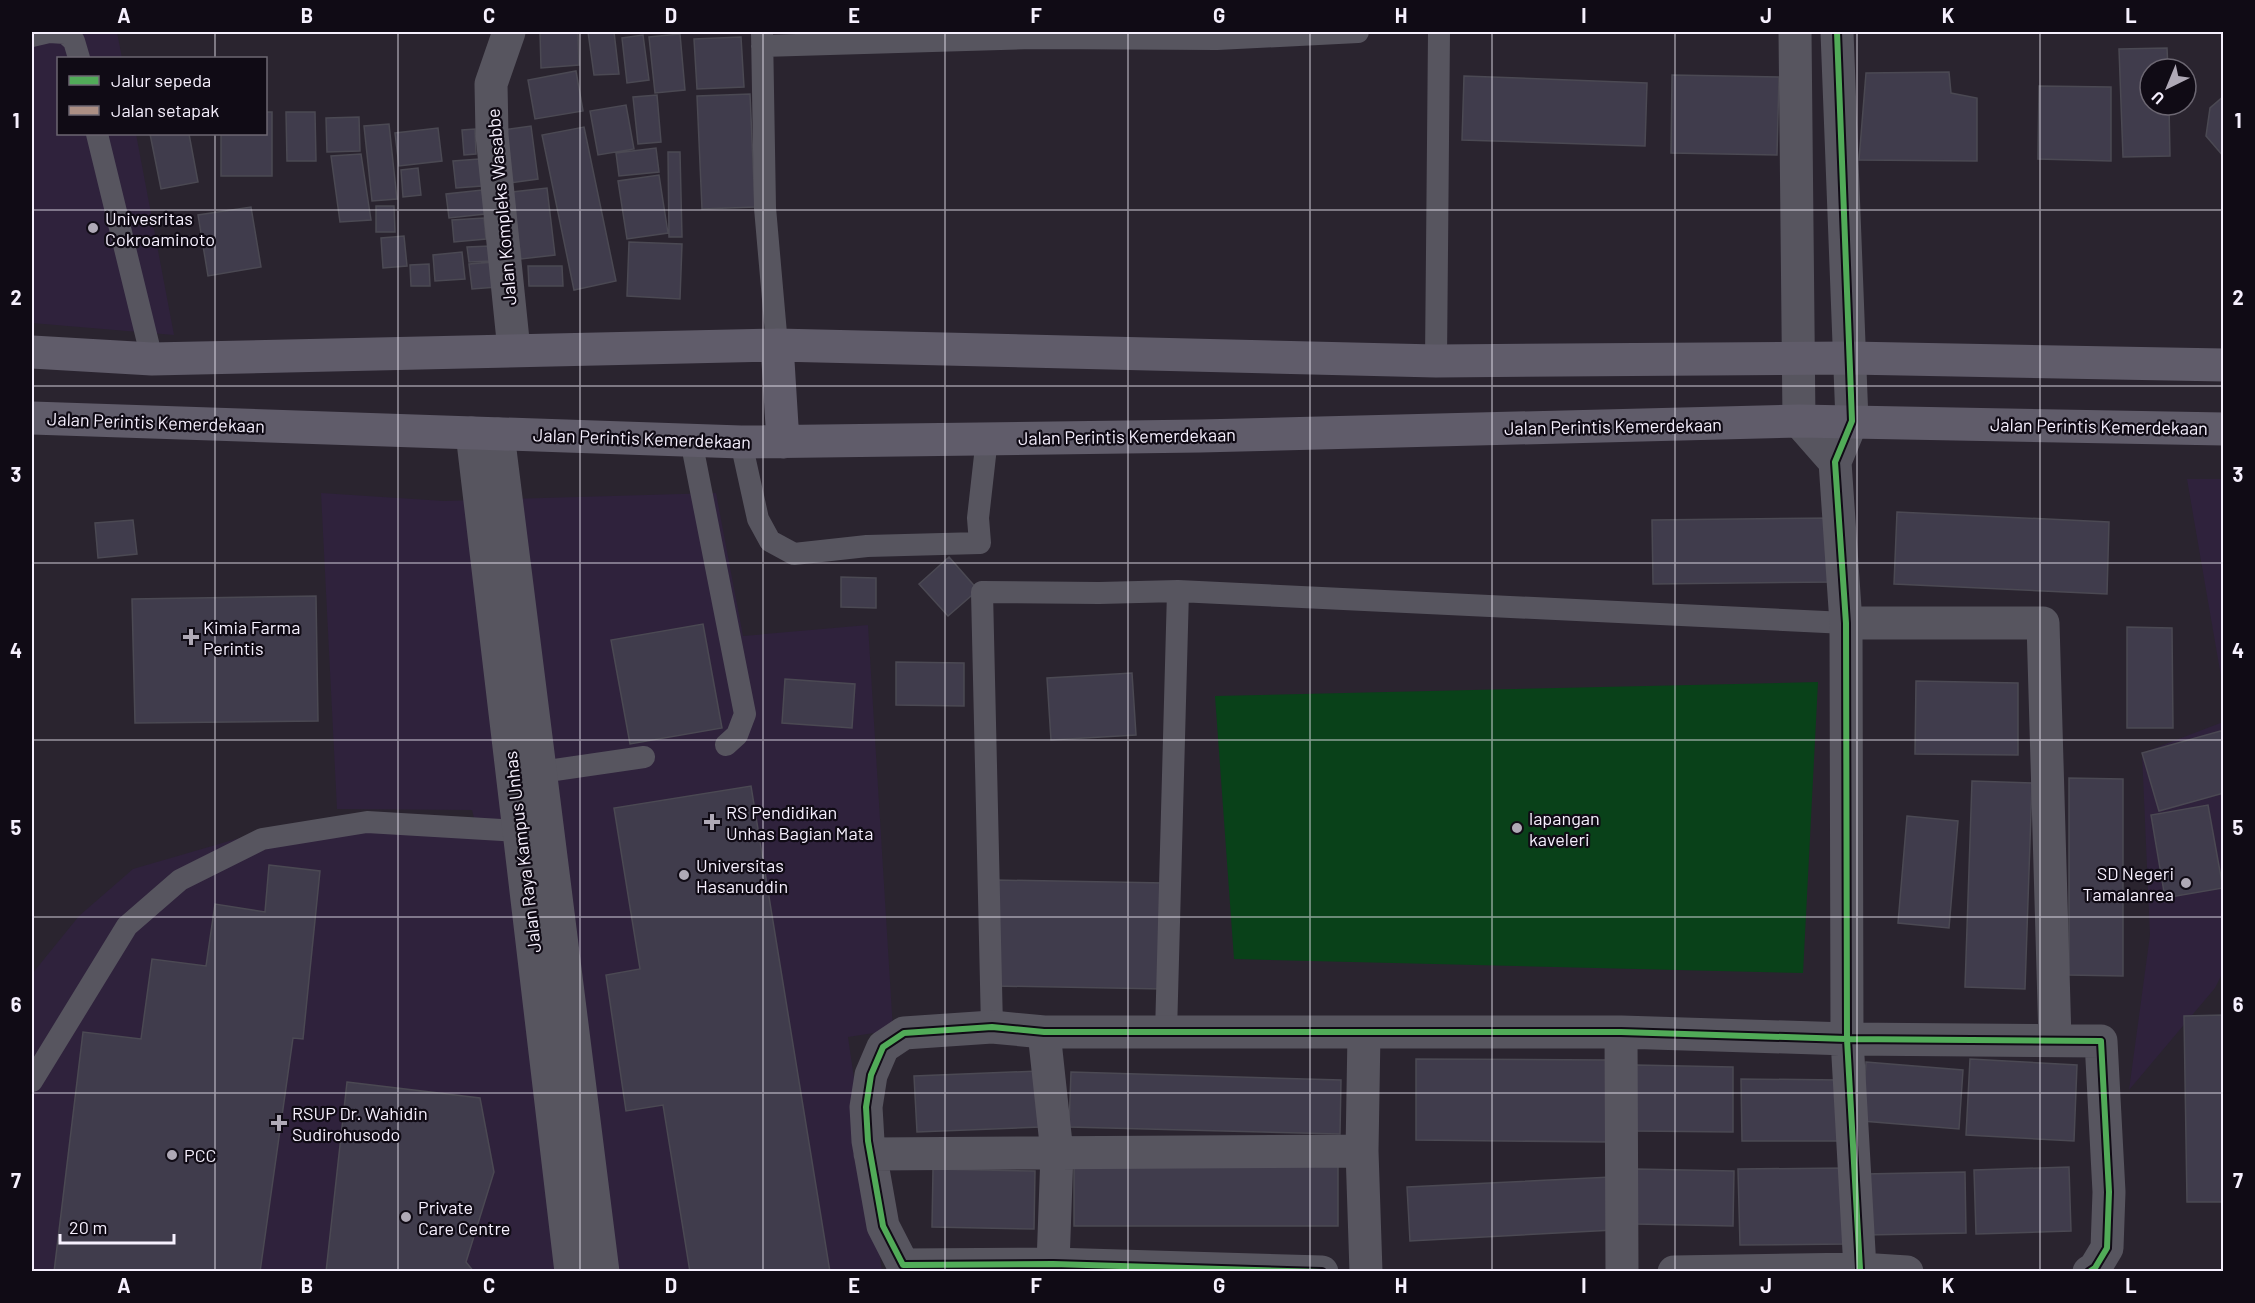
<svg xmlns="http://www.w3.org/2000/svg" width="2255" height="1303" viewBox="0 0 2255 1303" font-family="Barlow,sans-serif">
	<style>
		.built { fill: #2f223c }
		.green { fill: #094119 }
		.building { fill: #403c4c; stroke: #4b4953; stroke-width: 1.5 }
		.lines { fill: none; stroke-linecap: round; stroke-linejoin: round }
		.service { stroke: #57555f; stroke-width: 22 }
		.minor { stroke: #57555f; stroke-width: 33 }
		.tertiary { stroke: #57555f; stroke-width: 33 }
		.trunk { stroke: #605c6a; stroke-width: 33 }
		.quiet { stroke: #ac8f84; stroke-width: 4.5; stroke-dasharray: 9 4.5; stroke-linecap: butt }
		.cycleway-casing { stroke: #100b15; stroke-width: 10 }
		.cycleway { stroke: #51ab58; stroke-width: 6 }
		.grid { fill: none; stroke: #f6f0fe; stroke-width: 1.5; stroke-opacity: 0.55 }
		.poi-dot { fill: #afa9b6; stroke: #100b15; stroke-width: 2 }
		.labels { text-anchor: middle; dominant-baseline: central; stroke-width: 4.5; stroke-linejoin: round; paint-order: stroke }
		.street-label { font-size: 18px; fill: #f6f0fe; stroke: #100b15 }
		.poi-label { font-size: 18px; fill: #f6f0fe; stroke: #100b15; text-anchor: start }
		.neatline { fill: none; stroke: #f6f0fe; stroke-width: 2 }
		.grid-label { font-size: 20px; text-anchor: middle; font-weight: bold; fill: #f6f0fe }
	</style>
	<rect width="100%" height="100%" fill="#2a242f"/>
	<path class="built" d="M32,32H117L122,58H58V134H136L174,335L32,323Z
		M2187,479H2223V688L2205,584Z
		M321,493L444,501L716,493L743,636L868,625L893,1030L848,1037L882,1271L32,1272V974L79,916L133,869L257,833L474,818L472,810L337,809Z
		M2223,722V972L2215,988L2129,1090L2150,935L2142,753Z"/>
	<path class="green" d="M1818,682L1803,973L1234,959L1215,696Z"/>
	<path class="building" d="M540,32H578L579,65L541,68Z
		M588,32H614L619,74L594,75Z
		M680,34L685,90L655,93L649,37Z
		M643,35L649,80L627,83L622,38Z
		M741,37L744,87L697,89L694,39Z
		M2167,48L2168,69H2150V105H2169L2170,156L2123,157L2119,49Z
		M576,71L583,111L535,119L528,80Z
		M1949,72L1951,93L1977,98V161L1859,160L1866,73Z
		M1672,75L1779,77L1777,155L1671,153Z
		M1464,76L1647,83L1645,146L1462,140Z
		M2039,86L2111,87V161L2038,159Z
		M750,94L755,207L702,209L697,96Z
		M657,95L661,142L638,144L633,97Z
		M2224,96V157L2206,136L2210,108Z
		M626,105L634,149L598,155L590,111Z
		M266,112H272V176H221V134H266Z
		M286,112H315L316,161H287Z
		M359,117L360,151L327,152L326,118Z
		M389,124L397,199L372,201L364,126Z
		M531,126L538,179L510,183L503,130Z
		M584,127L616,281L574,290L542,135Z
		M438,128L442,161L399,166L395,133Z
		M475,129L476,154L464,155L462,130Z
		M150,134H189L198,182L161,189Z
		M656,148L659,172L619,176L616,153Z
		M668,152H680L682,237H669Z
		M361,154L371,220L340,222L331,156Z
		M479,159L482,186L456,188L453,161Z
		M418,168L421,195L403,197L401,170Z
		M659,175L668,233L627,239L618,181Z
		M547,188L555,255L521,259L512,192Z
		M482,190L485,214L449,218L446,194Z
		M376,206H394L395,232H376Z
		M251,207L261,267L208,276L198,215Z
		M484,218L486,239L454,242L452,220Z
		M404,236L407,266L383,268L381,238Z
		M629,242L682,244L680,299L627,296Z
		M490,246L491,261L469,262L467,247Z
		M462,252L465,279L435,281L433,255Z
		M495,262L497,287L472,289L469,264Z
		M429,264L430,286H411L410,265Z
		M528,266H562L563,286H529Z
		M1897,512L2109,522L2107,594L1894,584Z
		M1833,518L1834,582L1653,584L1652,520Z
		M133,520L137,554L98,558L95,523Z
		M949,557L978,590L948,616L919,584Z
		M841,577L876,578V608L841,607Z
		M316,596L318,721L135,723L132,599Z
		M703,624L722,728L630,744L611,640Z
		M2127,627L2172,628L2173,728H2127Z
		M896,662L964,663V706L896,705Z
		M1132,673L1136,735L1051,740L1047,678Z
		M785,679L855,684L852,728L782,723Z
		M1916,681L2018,683V755L1915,754Z
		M2224,730V793L2159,811L2142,753Z
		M2069,778L2123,779V976L2069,975Z
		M1972,781L2032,783L2025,989L1965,987Z
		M751,786L830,1272H690L663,1105L626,1111L606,975L640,969L614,808Z
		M2208,805L2223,888L2165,898L2151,815Z
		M1907,816L1958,821L1949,928L1898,923Z
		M269,865L320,871L303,1039L293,1038L260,1272H54L83,1032L141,1039L152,959L206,966L215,904L265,912Z
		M996,880L1165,883L1164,989L995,986Z
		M2224,1015V1202H2187L2184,1016Z
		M1416,1059L1608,1060V1142L1416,1140Z
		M1970,1059L2077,1065L2074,1141L1966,1135Z
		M1866,1062L1963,1070L1959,1129L1862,1121Z
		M1636,1065L1733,1067V1132L1635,1131Z
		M1038,1071L1040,1127L917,1132L914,1076Z
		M1071,1072L1341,1080L1340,1134L1069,1127Z
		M1741,1079L1840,1080V1141H1742Z
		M347,1082L480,1098L494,1172L466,1262L474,1272H326Z
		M1338,1162V1226H1074V1163Z
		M2069,1167L2071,1231L1976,1234L1974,1170Z
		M1845,1168L1847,1244L1740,1245L1738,1169Z
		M933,1169L1035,1171L1034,1229L932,1227Z
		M1637,1169L1734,1171L1733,1226L1636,1224Z
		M1965,1172L1966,1233L1866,1235L1864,1174Z
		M1611,1177L1614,1230L1410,1241L1407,1187Z"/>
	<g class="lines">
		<path class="service" d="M762,32L765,208L777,345
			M32,36L49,32L65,33L74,41L79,58
			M762,46L1032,38L1217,39L1358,32
			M97,134L152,359
			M1436,361L1439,32
			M691,440L745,714L737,735L726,745
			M741,442L758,519L770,541L794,554L867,546L980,543L978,518L987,438
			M541,772L644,757
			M992,1027L982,592L1099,593L1178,591L1846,623
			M1166,1033L1178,591
			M32,1081L127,926L180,880L262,839L367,822L520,831"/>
		<path class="minor" d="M509,32L491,84L492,135L514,350
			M1795,32L1799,421L1835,462
			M1837,32L1852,421L1835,462L1846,623L1847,1039L1860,1269
			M1846,623H2043L2055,1040
			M1044,1032L1057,1153L1053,1264
			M1621,1032L1622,1272
			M1362,1151L1364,1033
			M870,1154L1362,1151L1366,1272
			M1322,1272L1053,1264L903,1265L883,1226L868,1141L866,1107L871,1075L883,1047L904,1033L992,1027L1044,1032H1621L1847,1039L2101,1041L2109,1192L2107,1248L2095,1268L2089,1272
			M1674,1272L1860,1269L1907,1272"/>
		<path class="tertiary" d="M472,433L571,1272
			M498,434L603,1272"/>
		<path class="trunk" d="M777,345L783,442
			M32,352L152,359L777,345L1436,361L1850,358L2224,365
			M32,418L741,442L1200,436L1799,421L2224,429"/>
		<path class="quiet" d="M65,33V32"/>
		<defs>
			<path id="cycleway" d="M1837,32L1852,421L1835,462L1846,623L1847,1039L1860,1269
				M1322,1272L1053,1264L903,1265L883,1226L868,1141L866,1107L871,1075L883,1047L904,1033L992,1027L1044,1032H1621L1847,1039L2101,1041L2109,1192L2107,1248L2095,1268L2089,1272"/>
		</defs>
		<use href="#cycleway" class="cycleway-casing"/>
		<use href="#cycleway" class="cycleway"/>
	</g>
	<path class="grid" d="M215,32V58M398,32V1272M580,32V1272M763,32V1272M945,32V1272M1128,32V1272M1310,32V1272M1492,32V1272M1675,32V1272M1857,32V1272M2040,32V1272M215,134V1272M32,210H2224M32,386H2224M32,563H2224M32,740H2224M32,917H2224M32,1093H2224"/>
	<g class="poi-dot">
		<circle cx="93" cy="228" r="6"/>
		<path d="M188 628h6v6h6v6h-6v6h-6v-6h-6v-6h6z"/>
		<path d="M709 813h6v6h6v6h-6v6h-6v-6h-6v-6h6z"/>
		<circle cx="1517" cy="828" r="6"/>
		<circle cx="684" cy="875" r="6"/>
		<circle cx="2186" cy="883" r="6"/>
		<path d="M276 1114h6v6h6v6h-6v6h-6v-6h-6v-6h6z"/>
		<circle cx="172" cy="1155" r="6"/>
		<circle cx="406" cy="1217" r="6"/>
	</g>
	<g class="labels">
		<g class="street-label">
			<text transform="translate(501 207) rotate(-95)">Jalan Kompleks Wasabbe</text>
			<text transform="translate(156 422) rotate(2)">Jalan Perintis Kemerdekaan</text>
			<text transform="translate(1613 426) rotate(-1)">Jalan Perintis Kemerdekaan</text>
			<text transform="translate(2099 426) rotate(1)">Jalan Perintis Kemerdekaan</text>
			<text transform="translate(1127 436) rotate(-1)">Jalan Perintis Kemerdekaan</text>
			<text transform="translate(642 438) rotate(2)">Jalan Perintis Kemerdekaan</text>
			<text transform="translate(522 852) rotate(-97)">Jalan Raya Kampus Unhas</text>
		</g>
		<g class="poi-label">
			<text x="105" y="218">Univesritas<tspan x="105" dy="21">Cokroaminoto</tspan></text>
			<text x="203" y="627">Kimia Farma<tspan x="203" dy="21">Perintis</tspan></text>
			<text x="726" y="812">RS Pendidikan<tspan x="726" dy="21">Unhas Bagian Mata</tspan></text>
			<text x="1529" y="818">lapangan<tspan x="1529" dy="21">kaveleri</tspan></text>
			<text x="696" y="865">Universitas<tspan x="696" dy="21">Hasanuddin</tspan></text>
			<text x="2174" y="873" text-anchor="end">SD Negeri<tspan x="2174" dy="21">Tamalanrea</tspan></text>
			<text x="292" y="1113">RSUP Dr. Wahidin<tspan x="292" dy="21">Sudirohusodo</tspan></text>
			<text x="184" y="1155">PCC</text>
			<text x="418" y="1207">Private<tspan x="418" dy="21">Care Centre</tspan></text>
		</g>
	</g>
	<rect width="2255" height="1303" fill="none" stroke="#100b15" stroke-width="66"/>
	<rect x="57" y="57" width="210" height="78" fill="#100b15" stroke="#6c6772" stroke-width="1.5"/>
	<rect x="69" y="76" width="30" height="9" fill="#51ab58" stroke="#6c6772" stroke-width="1.5"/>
	<text x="111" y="87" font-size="18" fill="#f6f0fe">Jalur sepeda</text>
	<rect x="69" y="106" width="30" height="9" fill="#ac8f84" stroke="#6c6772" stroke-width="1.5"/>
	<text x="111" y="117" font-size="18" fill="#f6f0fe">Jalan setapak</text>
	<g transform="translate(2168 87) rotate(223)"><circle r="28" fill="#100b15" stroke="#6c6772" stroke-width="1.5"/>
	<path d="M0-4.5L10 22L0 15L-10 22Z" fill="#afa9b6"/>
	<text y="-9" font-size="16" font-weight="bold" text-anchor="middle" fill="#f6f0fe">U</text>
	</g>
	<path d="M60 1234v9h114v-9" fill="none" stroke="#f6f0fe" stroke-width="3"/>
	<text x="69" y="1234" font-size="18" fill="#f6f0fe" stroke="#100b15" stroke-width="4.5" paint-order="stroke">20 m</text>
	<rect x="33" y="33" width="2189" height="1237" class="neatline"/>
	<g class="grid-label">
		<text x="124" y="23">A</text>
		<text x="307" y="23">B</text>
		<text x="489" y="23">C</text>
		<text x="671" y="23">D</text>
		<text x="854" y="23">E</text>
		<text x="1036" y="23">F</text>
		<text x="1219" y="23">G</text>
		<text x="1401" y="23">H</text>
		<text x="1584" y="23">I</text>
		<text x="1766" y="23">J</text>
		<text x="1948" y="23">K</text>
		<text x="2131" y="23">L</text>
		<text x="16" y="128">1</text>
		<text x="2238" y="128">1</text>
		<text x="16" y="305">2</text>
		<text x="2238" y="305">2</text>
		<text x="16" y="482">3</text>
		<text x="2238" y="482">3</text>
		<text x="16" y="658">4</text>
		<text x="2238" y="658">4</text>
		<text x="16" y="835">5</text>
		<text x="2238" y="835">5</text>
		<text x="16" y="1012">6</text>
		<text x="2238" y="1012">6</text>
		<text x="16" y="1188">7</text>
		<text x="2238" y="1188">7</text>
		<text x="124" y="1293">A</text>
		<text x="307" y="1293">B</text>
		<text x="489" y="1293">C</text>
		<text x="671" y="1293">D</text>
		<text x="854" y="1293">E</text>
		<text x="1036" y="1293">F</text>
		<text x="1219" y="1293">G</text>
		<text x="1401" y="1293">H</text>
		<text x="1584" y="1293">I</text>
		<text x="1766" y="1293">J</text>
		<text x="1948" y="1293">K</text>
		<text x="2131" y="1293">L</text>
	</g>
</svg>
